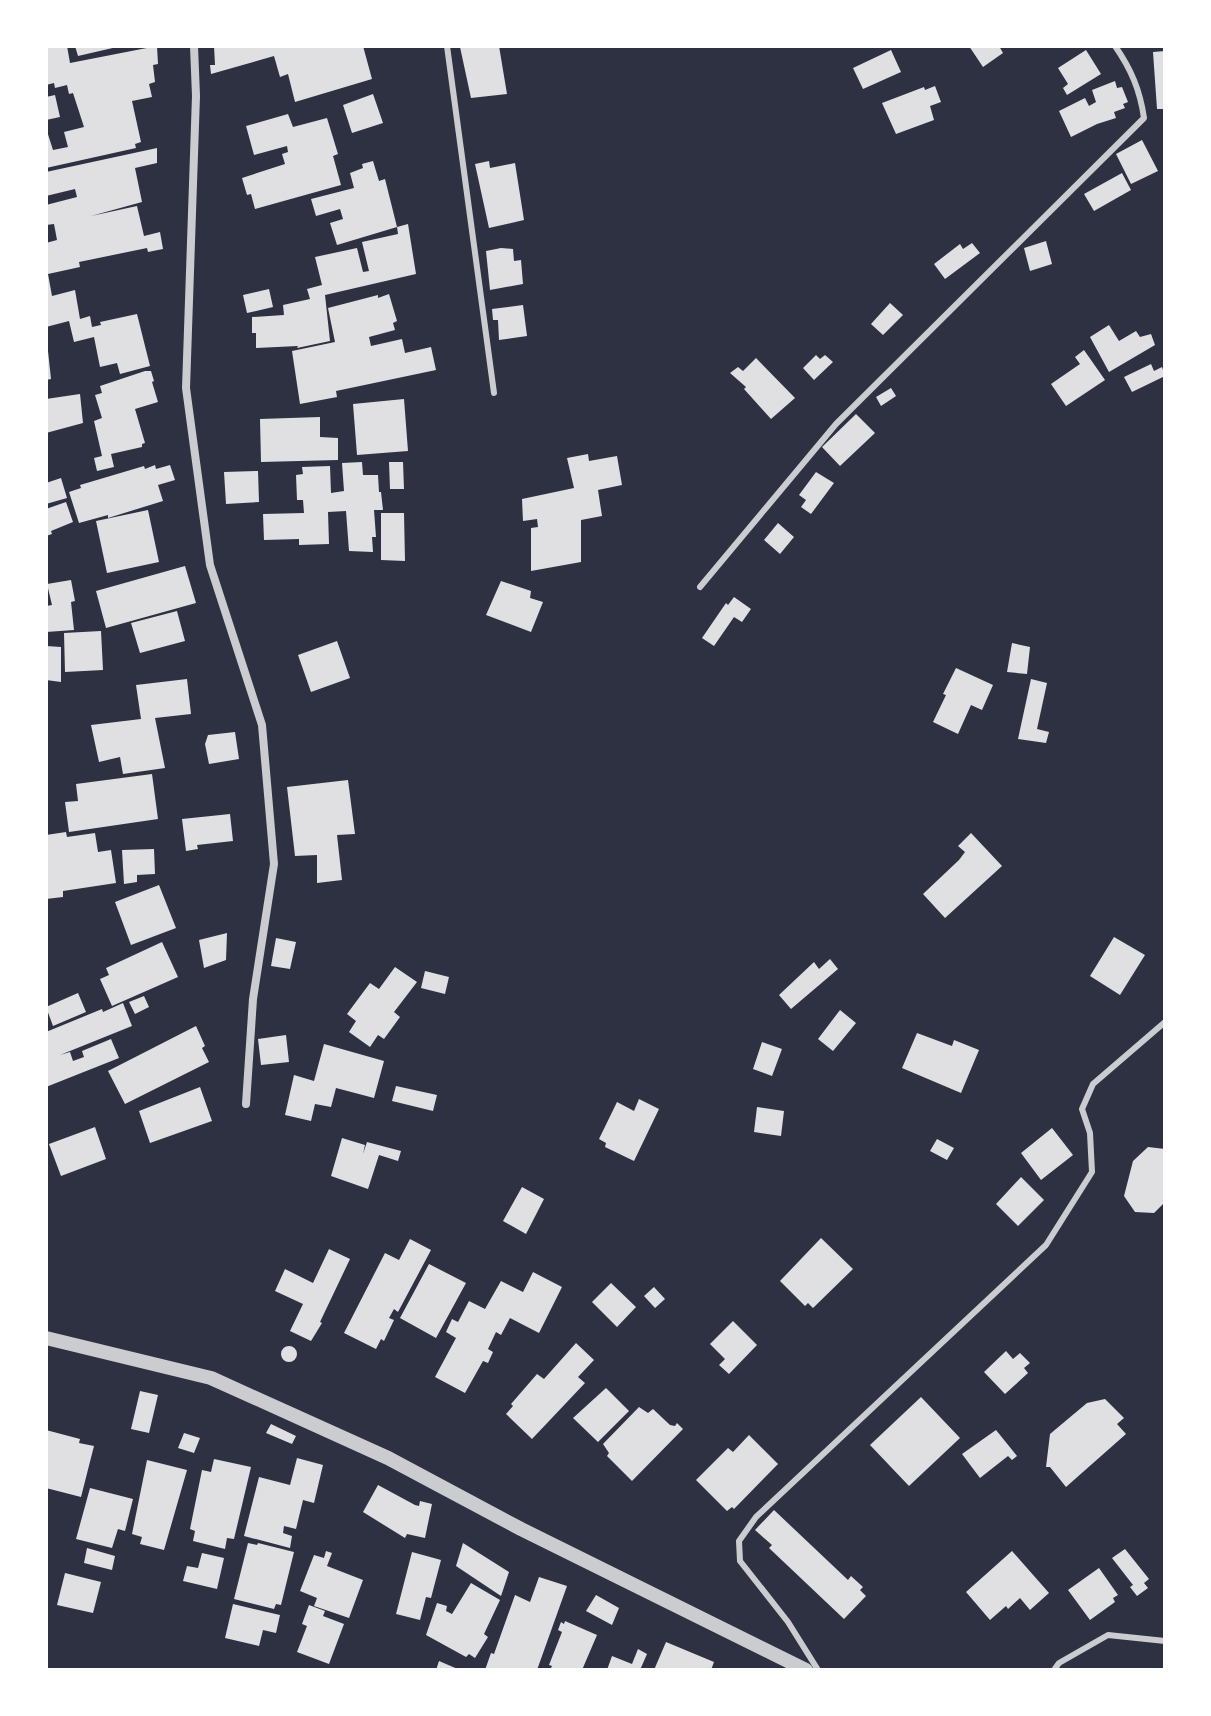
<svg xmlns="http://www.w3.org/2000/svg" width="1211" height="1716" viewBox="0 0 1211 1716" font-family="'IBM Plex Sans',sans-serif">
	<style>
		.building { fill: #e0e0e3 }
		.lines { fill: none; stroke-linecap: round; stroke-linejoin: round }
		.service { stroke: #caccd0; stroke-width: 6 }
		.minor { stroke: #caccd0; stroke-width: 8 }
		.tertiary { stroke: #caccd0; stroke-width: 14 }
	</style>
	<rect width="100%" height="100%" fill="#2d3142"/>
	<path class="building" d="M46,46H67L70,63L157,46L158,64L153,65L155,82L149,84L152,97L132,101L141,142L135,144L136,148L46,168V128L53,150L68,147L64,132L84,127L73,93L69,94L67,85L55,88L54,83L46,85Z
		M75,46H117V47L78,56Z
		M214,46H363L372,79L295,102L288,74L280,77L274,56L211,74L210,65H215Z
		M499,46L507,94L471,98L460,47Z
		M969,46H999L1003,53L983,67Z
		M891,50L901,72L863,89L853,68Z
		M1086,50L1101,74L1067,95L1063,88L1068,84L1058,68Z
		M1165,51V109H1157L1153,52Z
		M1115,81L1117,88L1122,87L1128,102L1123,104L1125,108L1114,112L1116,118L1097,124L1071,137L1059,111L1085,98L1089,106L1096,102L1092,90Z
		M935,86L941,102L930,106L934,120L896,134L882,103L924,87L925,90Z
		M373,94L383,123L352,133L343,105Z
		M55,95L60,117L46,120V97Z
		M288,114L293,127L327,118L338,154L333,156L341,185L255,209L251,194L247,195L242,178L285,164L282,154L288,152L287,146L254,155L246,126Z
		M1142,140L1158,171L1131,184L1116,154Z
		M157,148V163L135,168L142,202L91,216L137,206L144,236L160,232L163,249L148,252L147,248L79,262L80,267L48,274L52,296L75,290L80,319L90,316L92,327L101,325L100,322L137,314L150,366L120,374L117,363L100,367L94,337L74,342L69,321L46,327V243L57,240L54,224L46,225V205L77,197L75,189L46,196V172Z
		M373,161L379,181L385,179L397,227L337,245L330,223L343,219L340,209L316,216L311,199L354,188L350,173L363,168L362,164Z
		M489,161L490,168L515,163L524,220L489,228L475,164Z
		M1122,173L1131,190L1094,211L1084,194Z
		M408,224L416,274L325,295L330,341L297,348L298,346L256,348V333H252V317L284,315L283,305L310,299L307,289L322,285L315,257L357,248L363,272L369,271L362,242L398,234L397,227Z
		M1046,241L1052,264L1030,271L1024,248Z
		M972,243L980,253L945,279L934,264L960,244L963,249Z
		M501,248L513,249L514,261L521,260L523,284L490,290L486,251Z
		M269,289L273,307L247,313L243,295Z
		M389,294L397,321L393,323L395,330L369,337L371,346L402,339L405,353L431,347L436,370L336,391L337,397L300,404L292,351L335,342L328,308L378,295V298Z
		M890,303L903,315L883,335L871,324Z
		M523,305L527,336L499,340L498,320H493L492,309Z
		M1109,325L1119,341L1136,331L1140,337L1151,334L1155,345L1109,372L1090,337Z
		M1084,350L1105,380L1066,406L1051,384L1080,364L1075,357Z
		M48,351L51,379L46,380V352Z
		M816,355L820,359L825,355L833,362L814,380L803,368Z
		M756,358L795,398L771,419L744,389L746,387L730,373L738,367L743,371Z
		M1151,364L1154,371L1162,367L1165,376L1132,392L1124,377Z
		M145,371H151L154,381L152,382L158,402L135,409L145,443L142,444V447L111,454L114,467L97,471L94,458L102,456L94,421L102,418L95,395L102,393L100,386Z
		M891,388L896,396L881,406L876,397Z
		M80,394L83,423L46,433V399Z
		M404,399L408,451L357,455L353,404Z
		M856,414L875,433L840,466L822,447Z
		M320,417V437L338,438V460L261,462L260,419Z
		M588,454L589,461L617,456L622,485L598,490L602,516L581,520V562L531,571V528L538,527L537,519L523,521L522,499L574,488L567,458Z
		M362,462L363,475H378L379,492H381L383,510H374L376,537H372L373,552L349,551L346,511L328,512L329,544L299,545V539L264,540L263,514L304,513L303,500H297L296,475L303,474L302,467L330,466L331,493L344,491L342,463Z
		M389,462H403L404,489H390Z
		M155,465L156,469L170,465L175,480L158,485L163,501L108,518V515L79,523L69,492L81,488L80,485L144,466L145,469Z
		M258,471L259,502L226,504L224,472Z
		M816,472L834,483L811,514L801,507L806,500L799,495Z
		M61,478L67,498L46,504V483Z
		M66,502L73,522L51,531L52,534L46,536V509Z
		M148,510L159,562L107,573L96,521Z
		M381,513H404L405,561L381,560Z
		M778,523L794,537L780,554L764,540Z
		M185,566L196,603L106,628L96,591Z
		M71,580L75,601L71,602L74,630L46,632V606L52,605L47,584Z
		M501,581L531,591L530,598L543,602L531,632L486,615Z
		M734,597L751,609L742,622L734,617L714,646L702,638L726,603L728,605Z
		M177,611L185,641L140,653L131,623Z
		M101,631L103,670L65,672L64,633Z
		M337,641L350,678L311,692L298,655Z
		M1012,643L1030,647L1027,674L1007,672Z
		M46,646L61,647V682L46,680Z
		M956,668L993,685L982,710L971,705L958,734L933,722L946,695L943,694Z
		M187,679L191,714L155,718L165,768L123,774L120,757L99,762L91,725L141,719L136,685Z
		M1031,679L1047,683L1037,729L1049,732L1046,743L1018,739Z
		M235,732L239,759L209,764L205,744L208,735Z
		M152,774L158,819L69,832L65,802L78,801L76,784Z
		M348,780L355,834L337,835L342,880L317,883V855L295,856L287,787Z
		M230,814L233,841L197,845L198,849L186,851L182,819Z
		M66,832L67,837L95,833L98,852L111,850L116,883L63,891V897L46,899V835Z
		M971,833L1002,866L945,918L923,894L959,860L965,852L958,846Z
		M154,849L155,874L137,875V882L124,884L122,850Z
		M159,885L176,928L131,945L115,902Z
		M227,933L226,960L204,968L199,940Z
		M1114,937L1145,955L1120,995L1090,976Z
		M276,938L296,942L290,969L271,966Z
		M162,942L178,977L112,1006L100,979L109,975L106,968Z
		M830,959L838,969L791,1009L779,995L814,962L819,969Z
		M395,967L417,982L394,1012L400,1017L384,1039L378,1035L370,1047L349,1032L356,1021L347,1014L370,983L379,989Z
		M425,971L449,977L445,994L421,988Z
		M78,993L86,1012L53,1026L46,1007Z
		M144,996L149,1007L135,1014L129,1002Z
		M123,1003L132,1026L60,1055L70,1052L73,1061L84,1057L82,1051L111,1039L119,1058L46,1087V1032L102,1009L103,1012Z
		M840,1010L856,1023L833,1051L818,1039Z
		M196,1026L205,1046L202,1048L209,1062L125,1104L108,1071Z
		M917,1033L952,1046L954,1040L979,1050L961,1093L902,1068Z
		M286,1035L289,1062L261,1065L258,1039Z
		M762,1042L782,1049L772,1076L753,1069Z
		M324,1044L384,1061L374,1098L336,1088L331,1107L315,1104L311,1121L285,1115L294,1075L314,1081Z
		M396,1086L437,1095L433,1111L392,1101Z
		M200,1087L212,1121L150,1143L139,1111Z
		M639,1099L659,1109L634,1161L605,1147L606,1143L599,1139L617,1102L634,1111Z
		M757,1107L784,1111L781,1136L754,1132Z
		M95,1127L106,1159L61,1176L49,1144Z
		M1052,1128L1073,1155L1041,1180L1021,1153Z
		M342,1138L365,1145L363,1154L367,1142L401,1151L398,1161L379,1155L368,1189L331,1176Z
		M937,1139L954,1148L947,1160L930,1151Z
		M1148,1147L1165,1149V1202L1154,1213L1135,1212L1124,1196L1133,1161Z
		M1021,1177L1044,1200L1018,1226L996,1204Z
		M522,1187L544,1199L526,1234L503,1221Z
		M821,1238L853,1269L813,1308L808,1303L805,1306L780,1281Z
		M410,1239L431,1250L398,1312L394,1309L389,1318L394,1320L384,1341L381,1339L376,1349L344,1333L385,1253L399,1260Z
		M329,1249L350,1259L320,1322L322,1323L311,1341L290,1331L303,1304L275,1291L285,1269L313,1283Z
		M429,1264L466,1283L436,1338L400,1318Z
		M533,1272L562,1287L539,1333L510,1318L501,1335L496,1332L488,1349L493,1352L488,1363L483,1361L465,1393L435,1377L456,1338L446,1332L452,1319L458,1322L469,1301L485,1309L501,1281L523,1292Z
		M611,1283L636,1307L617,1327L592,1302Z
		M654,1287L665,1299L655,1308L644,1296Z
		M733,1321L757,1345L729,1374L719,1365L725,1359L710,1344Z
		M576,1343L594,1360L578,1377L585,1383L532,1439L506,1414L513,1406L511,1404L537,1374L544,1379Z
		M281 1354a8 8 0 1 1 16 0a8 8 0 1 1-16 0Z
		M1006,1351L1013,1359L1020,1353L1030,1363L1024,1368L1028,1373L1005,1394L984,1372Z
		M606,1388L629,1411L598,1442L573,1418Z
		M140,1391L158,1395L149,1433L131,1429Z
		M921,1397L960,1438L909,1486L870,1445Z
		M1105,1399L1124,1418L1117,1424L1126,1434L1066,1487L1050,1467H1046L1050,1434L1087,1403Z
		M639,1407L648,1413L653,1409L670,1425L675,1426L677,1423L683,1429L632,1481L607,1456L609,1453L603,1444Z
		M271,1424L296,1436L292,1444L266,1433Z
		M46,1430L80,1439L79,1443L94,1446L81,1497L46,1488Z
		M996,1430L1017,1456L1012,1460L1008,1456L980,1478L962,1454Z
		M184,1433L200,1438L194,1453L178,1448Z
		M749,1435L778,1464L734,1509L732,1507L727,1511L696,1480L728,1448L733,1452Z
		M297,1458L323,1465L314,1503L303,1500L296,1529L284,1526L283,1533L292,1536L290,1548L244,1536L259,1477L290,1485Z
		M214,1459L251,1467L234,1539L227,1538L225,1549L193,1541L195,1531L190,1529L202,1470L211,1472Z
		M147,1460L187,1470L164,1550L140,1544L142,1537L132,1534Z
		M378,1485L415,1505L419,1506L420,1501L432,1504L425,1538L407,1534L405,1538L363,1512Z
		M90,1488L133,1499L125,1531L118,1529L112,1548L76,1539Z
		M774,1510L848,1580L851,1576L863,1587L860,1590L866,1596L844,1619L769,1548L772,1545L755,1530Z
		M248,1543L257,1545L258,1543L294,1552L281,1605L276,1604L274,1609L234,1599Z
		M463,1543L509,1572L501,1596L456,1566Z
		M87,1548L115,1556L112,1570L84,1563Z
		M1125,1549L1149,1579L1144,1583L1148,1588L1137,1596L1130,1587L1133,1585L1112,1558Z
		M326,1551L332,1553L327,1566L363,1580L349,1618L314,1606L317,1598L300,1591L314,1555L324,1558Z
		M1012,1551L1049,1593L1030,1610L1020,1598L1008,1609L1006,1606L990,1620L966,1592Z
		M412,1552L441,1560L431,1598L426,1597L420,1620L396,1614Z
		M202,1553L224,1558L217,1589L183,1581L187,1566L198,1568Z
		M1099,1568L1118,1595L1113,1598L1115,1602L1090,1620L1068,1590Z
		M65,1573L101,1582L93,1613L57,1605Z
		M539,1577L567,1586L537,1670H485L491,1653L494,1654L515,1595L530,1602Z
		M471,1583L500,1600L484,1634L488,1637L475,1658L469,1654L466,1657L426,1635L437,1603L447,1606L446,1611L452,1614Z
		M596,1595L619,1608L612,1625L586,1611Z
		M233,1604L280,1615L276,1633L263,1630L259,1646L225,1638Z
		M309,1605L325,1611L323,1616L344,1624L329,1664L297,1652L307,1626L302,1624Z
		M565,1621L597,1635L582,1670H550L552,1666L549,1665L562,1632L558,1630L561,1622L564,1624Z
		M666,1642L714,1662L711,1670H654Z
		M638,1649L647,1654L640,1670H607L612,1656L632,1664Z
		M439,1661L460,1670H436Z"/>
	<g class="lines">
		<path class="service" d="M447,46L494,393
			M700,587L836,424L1144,118C1140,90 1131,69 1115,46
			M818,1670L788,1622L740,1561L739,1541L756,1517L1046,1245L1092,1172L1090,1133L1082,1109L1093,1084L1165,1022
			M1054,1670L1059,1663L1108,1635L1165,1641"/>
		<path class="minor" d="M194,46L196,96L186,388L210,565L262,725L274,864L253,999L246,1104"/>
		<path class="tertiary" d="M46,1338L211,1378L388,1458L521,1529L806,1670"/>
	</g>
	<rect width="1211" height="1716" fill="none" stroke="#ffffff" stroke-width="96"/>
</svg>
